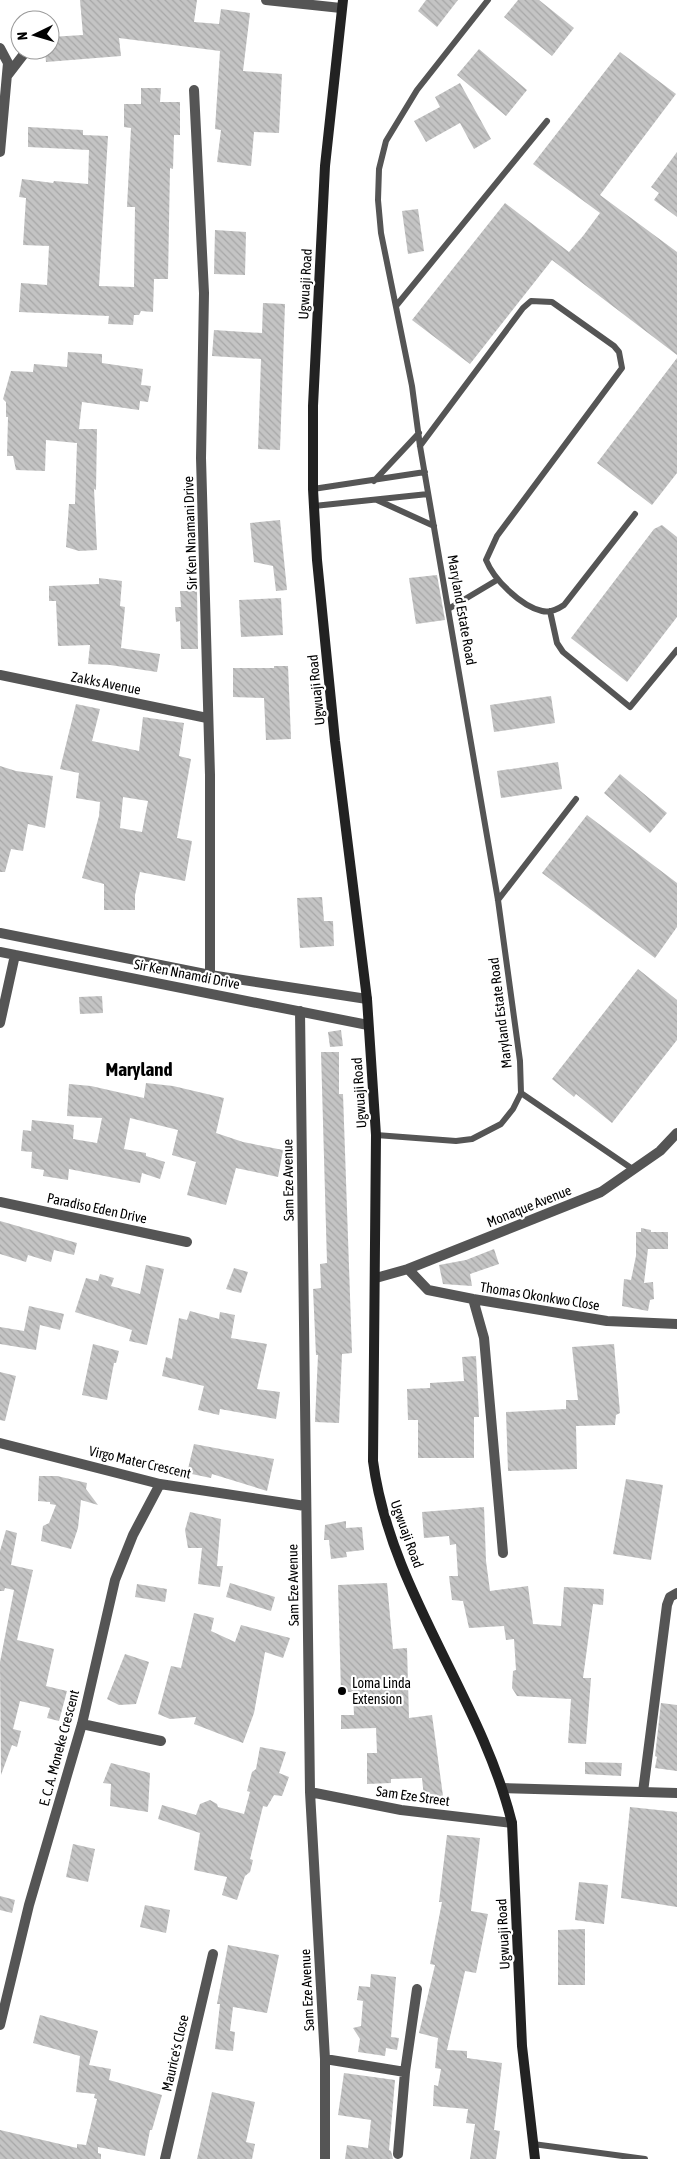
<svg xmlns="http://www.w3.org/2000/svg" width="677" height="2159" viewBox="0 0 677 2159" font-family="'Asap Condensed',sans-serif">
	<style>
		.building { fill: url(#building-back-hatch); fill-rule: evenodd }
		.lines { fill: none; stroke-linecap: round; stroke-linejoin: round }
		.lane { stroke: #555; stroke-width: 6 }
		.street { stroke: #555; stroke-width: 10 }
		.secondary { stroke: #222; stroke-width: 10 }
		.poi-dot { fill: #000; stroke: #fff; stroke-width: 2 }
		.labels { text-anchor: middle; dominant-baseline: central; stroke-width: 4.5; stroke-linejoin: round; paint-order: stroke }
		.street-label { font-size: 14px; fill: #000; stroke: #fff }
		.poi-label { font-size: 14px; fill: #000; stroke: #fff; text-anchor: start }
		.district-label { font-size: 19px; font-weight: bold; fill: #000; stroke: #fff }
	</style>
	<defs>
		<pattern id="building-back-hatch" width="6" height="6" patternUnits="userSpaceOnUse" patternTransform="scale(1.25)"><rect width="6" height="6" fill="#c4c4c4"/><path d="M-1 5l2 2M0 0l6 6M5-1l2 2" fill="none" stroke="#a7a7a7"/></pattern>
	</defs>
	<rect width="100%" height="100%" fill="#fff"/>
	<path class="building" d="M80,0H197L194,22L219,24L221,9L250,13L243,71L282,74L279,133L254,132L251,166L217,162L221,130L215,129L220,51L119,38L121,56L46,62L45,50H50V37L83,35Z
		M426,0H458L437,27L418,11Z
		M518,0H539L574,28L552,56L504,17Z
		M479,49L527,90L506,116L457,75Z
		M620,52L676,94L600,195L677,252V355L552,260L470,364L412,320L505,203L569,252L583,236L600,213L533,164Z
		M460,83L491,139L474,149L460,123L426,142L414,121L440,107L435,97Z
		M141,88H161L160,102H180V135H174L173,169L170,168L168,279H154L153,312L141,311L139,315H134L133,325L108,324L109,316L19,312L21,283L47,285L49,246L23,245L26,198L19,197L22,179L53,183L54,181L88,184L89,150L28,147V127L83,130V135L108,136L99,286L134,287L135,207H127L131,128L124,127V104H141Z
		M677,152V217L654,200L659,193L651,187Z
		M418,209L424,251L408,254L402,211Z
		M215,230L246,232L245,275L214,274Z
		M263,303L285,304L280,450L258,449L261,359L212,356L214,330L262,333Z
		M68,352L102,354V363L143,369L141,385L151,386L148,402L140,401L139,410L82,402L79,429H97L96,490L94,489L97,550L79,551L66,547L69,504H75L77,443L46,440L45,471L16,470L13,456H7L8,417H6V402L3,399L11,371L33,372L34,364L67,367Z
		M677,358V473L652,505L597,463Z
		M280,520L287,590L276,591L273,566L254,562L250,523Z
		M662,525L677,537V617L627,682L571,638L654,529Z
		M437,575L445,620L416,624L409,578Z
		M99,578L122,581L120,606L125,607L121,648L160,654L157,672L110,665L88,664L90,645L58,646L56,601H49V586L99,584Z
		M180,591H197L198,649H181L180,621L176,622L175,607H181Z
		M281,598L283,635L241,637L239,600Z
		M274,666H288L291,739L266,740L264,698L233,697V668H274Z
		M551,696L555,723L494,732L490,705Z
		M76,704L100,709L92,741L139,751L143,717L184,723L179,756L191,759L177,838L192,841L185,881L140,872L135,895V910H104V884L82,878L99,816L100,802L76,798L79,773L60,769ZM123,797L148,801L142,832L120,828Z
		M558,762L562,789L501,798L497,771Z
		M0,766L16,771L53,776L45,828L28,824L23,851L11,849L5,872H0Z
		M620,774L667,813L650,833L604,793Z
		M587,815L677,883V927L655,958L542,873Z
		M322,897L324,921H333L334,946L300,948L297,898Z
		M638,969L677,1000V1040L612,1123L576,1094L574,1097L552,1079Z
		M102,996L103,1013L80,1014L79,997Z
		M341,1030L343,1046L330,1047L328,1032Z
		M321,1052H339V1094H343L352,1353L342,1354L339,1423L315,1422L318,1355H316L313,1289L321,1288L320,1264L327,1263Z
		M146,1083L173,1086L224,1098L216,1133L243,1142L283,1150L278,1177L236,1168L226,1205L187,1195L196,1162L172,1155L178,1130L130,1118L124,1149L146,1153V1156L165,1162L160,1179L142,1173L140,1183L69,1169L68,1180L43,1176L44,1170L31,1168L32,1152L21,1151L23,1130L31,1131L32,1120L74,1125L73,1139L97,1143L102,1118L67,1116L69,1084L91,1086L144,1098Z
		M0,1221L77,1243L74,1255L54,1250L51,1262L28,1255L26,1262L0,1254Z
		M641,1228L651,1230V1232H668V1249H648L644,1283L653,1282L654,1299L650,1300L648,1311L622,1306L624,1279L631,1280L636,1256V1232H641Z
		M494,1249L499,1264L470,1274L472,1286L443,1284L439,1265L466,1260Z
		M146,1265L164,1269L147,1345L129,1341L132,1330L75,1312L86,1278L98,1281L100,1274L114,1278L111,1286L140,1294Z
		M234,1268L248,1272L241,1293L226,1289Z
		M29,1306L64,1314L60,1330L40,1325L36,1350L0,1344V1327L24,1331Z
		M190,1311L219,1319L220,1312L235,1315L231,1338L267,1344L257,1389L280,1392L276,1419L220,1409L219,1415L198,1410L204,1386L162,1376L166,1357L172,1359L179,1318L187,1320Z
		M93,1344L119,1351L116,1363H114L107,1400L82,1395Z
		M614,1344L620,1413L616,1415L615,1425L576,1426L577,1469L508,1471L506,1412L566,1409V1400H578L572,1347Z
		M476,1356L479,1417H474V1458H418V1420H408L407,1389L430,1388V1383L464,1381L462,1357Z
		M0,1372L16,1376L5,1421L0,1420Z
		M194,1444L274,1459L267,1491L212,1474L211,1478L187,1473Z
		M39,1476H57L87,1483L86,1489L98,1505L81,1500L78,1528L71,1549L41,1541L43,1526L49,1523L56,1505L50,1504V1502L38,1501Z
		M626,1479L663,1485L651,1560L613,1554Z
		M484,1507L486,1561L490,1591L528,1586L533,1624L561,1626L564,1587L604,1589L603,1605L593,1604L583,1678H591L586,1744L568,1743L571,1699L517,1696L512,1688L513,1671L516,1670L514,1639L506,1640L504,1626L469,1628L463,1601L452,1600L449,1576H458L456,1544L450,1545L449,1536L424,1538L422,1512Z
		M190,1512L221,1519L217,1566H223L220,1587L198,1584L202,1548H188L185,1530Z
		M346,1521V1528L362,1527L364,1550L346,1552L347,1557L331,1559L329,1540H324L325,1525Z
		M6,1530L17,1533L11,1565L33,1570L17,1640L54,1649L46,1686L67,1691L59,1721L47,1718L50,1708L20,1701L13,1729L21,1731L17,1747L12,1745L1,1775L0,1662L14,1590L5,1588L4,1591H0V1551Z
		M230,1583L275,1597L271,1611L226,1597Z
		M387,1583L393,1649L407,1648L409,1718L432,1715L443,1796L424,1798L422,1778L391,1779V1783L367,1784V1753H377L376,1728L341,1729V1715H354L353,1692H341L338,1585Z
		M137,1584L167,1589L165,1602L135,1597Z
		M194,1613L214,1618L211,1631L235,1642L241,1625L290,1638L283,1658L265,1652L254,1713L243,1743L194,1724L196,1717L170,1719L158,1714L171,1666L181,1668Z
		M125,1654L149,1662L136,1704L119,1705L107,1699Z
		M661,1703L677,1705V1771L655,1768L657,1757L655,1756Z
		M260,1747L286,1752L279,1773L289,1777L282,1796L274,1795L267,1807L263,1806L250,1859L253,1860L250,1872L245,1876L237,1900L222,1895L227,1877L194,1870L200,1833L158,1819L162,1805L196,1815L200,1804L210,1800L217,1804L218,1807L244,1814L250,1792L247,1791L252,1772L256,1769Z
		M585,1762L622,1763L621,1776L585,1774Z
		M111,1763L150,1773L148,1812L110,1806L111,1784L103,1783Z
		M630,1807L677,1812V1907L621,1898Z
		M447,1835L480,1838L471,1911L488,1914L476,1973L465,1971L447,2050L467,2051V2058L502,2063L494,2130L500,2131L496,2159H470L475,2124L466,2123L468,2109L433,2106L434,2085L438,2086L441,2069L435,2068L438,2038L419,2033L435,1965L430,1964L442,1902H439Z
		M73,1844L95,1849L88,1882L66,1877Z
		M579,1882L608,1885L604,1924L575,1920Z
		M0,1896L15,1900L12,1913L0,1910Z
		M145,1905L170,1910L166,1933L140,1927Z
		M585,1929V1985H558V1930Z
		M228,1945L279,1955L267,2013L233,2007L230,2031L235,2032L233,2051L215,2049L220,2004H217Z
		M371,1974L396,1977L391,2037L399,2038L397,2050L386,2048L385,2056L358,2052L360,2039L353,2028L361,2026L363,2001L357,2000L359,1986L370,1987Z
		M40,2015L98,2031L89,2065L111,2069L109,2080L162,2095L152,2130H150L145,2156L98,2147V2153L101,2154V2159H0V2130L77,2148V2144L86,2145L97,2099L94,2098L95,2094L76,2092L80,2056L33,2043Z
		M344,2073L395,2080L389,2150L391,2151L393,2159H345L347,2145L368,2148L371,2120L338,2115Z
		M212,2092L255,2102L246,2142L255,2144L252,2159H197Z"/>
	<g class="lines">
		<path class="lane" d="M396,306L547,121
			M420,446L523,308L531,301L552,302L614,346L619,352L622,368L497,536L486,560C494,580 521,606 542,611C550,613 558,609 564,605L635,514
			M374,481L419,433
			M313,489L425,472
			M377,500L434,526
			M314,506L428,494
			M450,608L497,580
			M550,611L557,643L563,652L630,707L677,650
			M498,900L576,799
			M521,1093L634,1170
			M376,1135L456,1141L472,1139L501,1124L513,1109L521,1093L520,1061L498,900L420,446L412,386L381,233L378,200L379,169L386,141L417,90L488,0
			M533,2144L645,2159"/>
		<path class="street" d="M266,0L341,8
			M0,48L8,63L0,152
			M7,76L27,50
			M194,90L204,293L201,458L210,775V975
			M0,675L207,718
			M0,933L210,975L367,999
			M0,952L368,1025
			M300,1011L310,1792L325,2059V2159
			M0,1023L15,955
			M0,1202L187,1242
			M408,1269L428,1290L473,1299L607,1321L677,1324
			M376,1278L408,1269L601,1192L660,1151L677,1133
			M473,1299L484,1338L503,1553
			M0,1443L160,1484L305,1506
			M82,1724L161,1741
			M503,1788L677,1793
			M310,1792L401,1810L512,1823
			M643,1792L667,1605L670,1597L677,1593
			M0,2025L29,1905L82,1724L115,1580L133,1535L160,1484
			M325,2059L405,2072
			M398,2154L405,2072L417,1989
			M165,2159L213,1954"/>
		<path class="secondary" d="M343,0L325,166L313,406V489L317,560L335,741L367,999L376,1135L373,1461C390,1591 481,1697 512,1823L522,2046L535,2159"/>
	</g>
	<circle class="poi-dot" cx="342" cy="1691" r="5"/>
	<g class="labels">
		<g class="street-label">
			<text transform="translate(305 284) rotate(-87)">Ugwuaji Road</text>
			<text transform="translate(190 533) rotate(-92)">Sir Ken Nnamani Drive</text>
			<text transform="translate(462 610) rotate(80)">Maryland Estate Road</text>
			<text transform="translate(106 683) rotate(11)">Zakks Avenue</text>
			<text transform="translate(316 690) rotate(-96)">Ugwuaji Road</text>
			<text transform="translate(187 974) rotate(11)">Sir Ken Nnamdi Drive</text>
			<text transform="translate(500 1013) rotate(-97)">Maryland Estate Road</text>
			<text transform="translate(359 1093) rotate(-94)">Ugwuaji Road</text>
			<text transform="translate(288 1180) rotate(-91)">Sam Eze Avenue</text>
			<text transform="translate(529 1206) rotate(-22)">Monaque Avenue</text>
			<text transform="translate(97 1208) rotate(12)">Paradiso Eden Drive</text>
			<text transform="translate(540 1296) rotate(9)">Thomas Okonkwo Close</text>
			<text transform="translate(140 1462) rotate(13)">Virgo Mater Crescent</text>
			<text transform="translate(407 1534) rotate(70)">Ugwuaji Road</text>
			<text transform="translate(293 1585) rotate(-91)">Sam Eze Avenue</text>
			<text transform="translate(59 1748) rotate(-75)">E. C. A. Moneke Crescent</text>
			<text transform="translate(413 1796) rotate(8)">Sam Eze Street</text>
			<text transform="translate(503 1934) rotate(-93)">Ugwuaji Road</text>
			<text transform="translate(307 1990) rotate(-93)">Sam Eze Avenue</text>
			<text transform="translate(175 2053) rotate(-77)">Maurice's Close</text>
		</g>
		<g class="poi-label">
			<text x="352" y="1683">Loma Linda<tspan x="352" dy="16">Extension</tspan></text>
		</g>
		<g class="district-label">
			<text x="139" y="1069">Maryland</text>
		</g>
	</g>
	<g transform="translate(35 35) rotate(265)"><circle r="24" fill="#ffffff" stroke="#999999"/>
	<path d="M0-4L9 19L0 12L-9 19Z" fill="#000000"/>
	<text y="-8" font-size="14" font-weight="bold" text-anchor="middle" fill="#000000">N</text>
	</g>
</svg>
